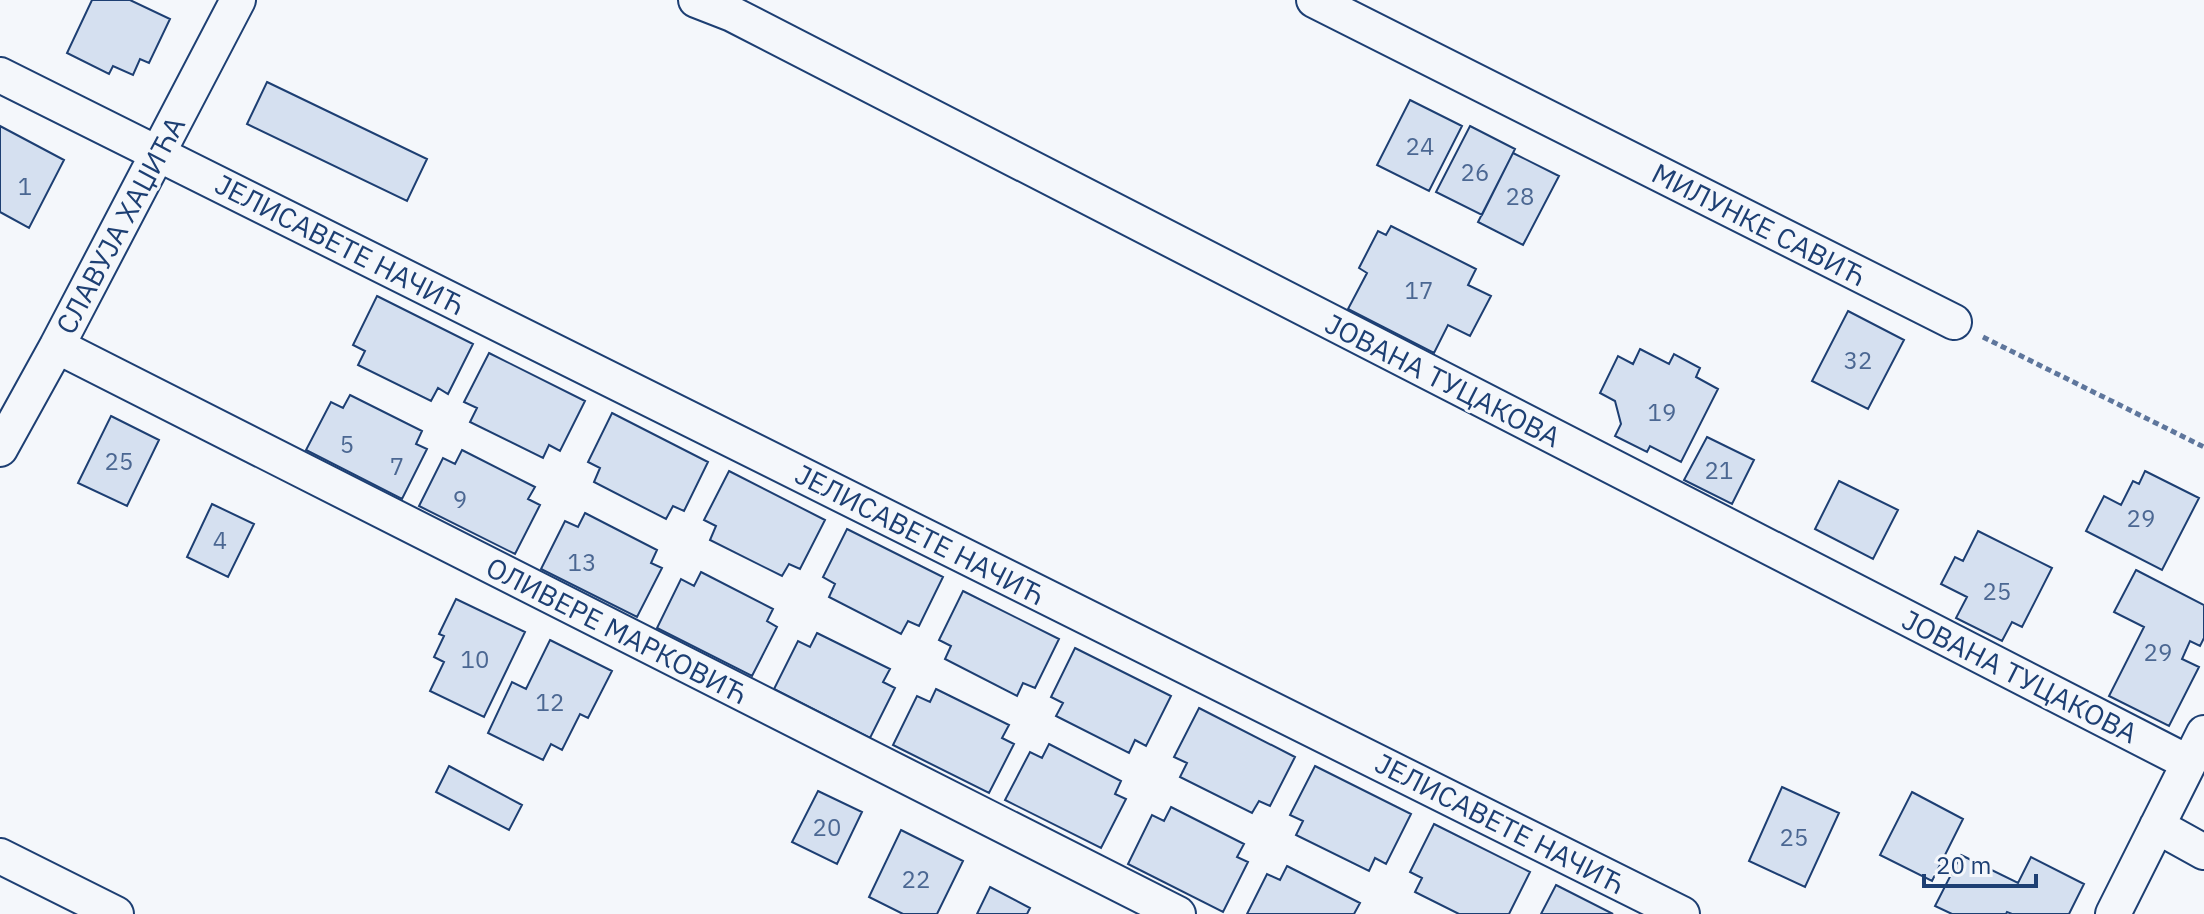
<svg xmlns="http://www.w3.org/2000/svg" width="2204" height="914" viewBox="0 0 2204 914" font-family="'IBM Plex Sans',sans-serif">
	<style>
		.building { fill: #d5e0f0; stroke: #1d3f73; stroke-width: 2 }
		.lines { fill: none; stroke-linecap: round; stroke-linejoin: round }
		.street-casing { stroke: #1d3f73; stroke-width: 38 }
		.path { stroke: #5e769c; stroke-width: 5; stroke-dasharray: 6 4; stroke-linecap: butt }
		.street { stroke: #f4f7fb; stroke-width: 34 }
		.labels { text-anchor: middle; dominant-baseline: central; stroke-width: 6; stroke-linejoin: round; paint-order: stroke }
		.number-label { font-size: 24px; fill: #4b6792 }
		.street-label { font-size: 28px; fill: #1d3f73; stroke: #f4f7fb }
	</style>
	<rect width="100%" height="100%" fill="#f4f7fb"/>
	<path class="building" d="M92,0H130L170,19L149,63L140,59L133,75L113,66L109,74L67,53Z
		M267,82L427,159L407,201L247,124Z
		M1410,100L1462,126L1429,191L1377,165Z
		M0,126L64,160L29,228L0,212Z
		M1470,126L1515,149L1482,215L1436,192Z
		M1513,153L1559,176L1523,245L1478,222Z
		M1391,226L1476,269L1468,285L1491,296L1470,336L1448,325L1434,353L1348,309L1367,273L1359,268L1378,231L1386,235Z
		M377,296L473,344L448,394L438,388L431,401L358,365L365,351L353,345Z
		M1848,311L1904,340L1868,409L1812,381Z
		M1640,349L1669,364L1674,354L1700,368L1696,377L1718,389L1681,462L1650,446L1647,452L1615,436L1621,424L1615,401L1600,393L1618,356L1633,364Z
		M489,353L585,401L560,451L549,445L543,458L470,422L477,408L464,402Z
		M350,395L422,431L416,444L427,449L402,499L306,450L331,402L343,408Z
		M612,413L708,462L684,511L673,506L666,519L594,482L600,468L588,462Z
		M111,416L159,440L127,506L78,483Z
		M1707,437L1754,460L1732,504L1684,480Z
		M462,450L535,487L528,499L540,505L515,554L419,506L443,458L455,464Z
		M729,471L825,520L800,569L789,564L782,576L710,540L716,526L704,520Z
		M2145,471L2199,498L2162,570L2086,531L2104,496L2121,505L2133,481L2139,484Z
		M1839,481L1898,510L1873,559L1815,529Z
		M212,504L254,524L228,577L187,557Z
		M585,513L657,550L651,563L662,568L637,617L541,569L565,521L578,527Z
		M847,529L943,577L919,626L908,621L901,634L829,597L835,584L823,577Z
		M1978,531L2052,568L2022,627L2012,622L2002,641L1956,618L1967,597L1941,584L1955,557L1963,561Z
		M2136,570L2204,605V638L2200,646L2190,641L2182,659L2199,667L2169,726L2109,696L2144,627L2114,612Z
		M701,572L773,609L767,621L777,627L752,676L657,628L681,579L694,586Z
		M963,591L1059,639L1035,688L1023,683L1017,696L945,659L951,646L939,640Z
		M456,599L525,632L484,717L430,691L444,662L434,657L444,636L439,634Z
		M817,633L890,669L883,682L895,688L870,738L774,689L798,641L810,647Z
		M550,640L612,671L588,718L580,714L562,750L551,744L543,760L488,733L512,682L526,689Z
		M1075,648L1171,696L1146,746L1135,740L1129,753L1056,716L1063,703L1051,697Z
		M936,689L1009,725L1002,738L1014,744L989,793L893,745L917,696L930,702Z
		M1199,708L1295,757L1270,806L1259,801L1252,813L1180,777L1187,763L1174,757Z
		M1049,744L1121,781L1115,794L1126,799L1101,848L1005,800L1030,752L1042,758Z
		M449,766L522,805L509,830L436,792Z
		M1315,766L1411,814L1386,864L1375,858L1369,871L1296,835L1303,821L1290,815Z
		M1782,787L1839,813L1805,887L1749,861Z
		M818,791L862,812L837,864L792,842Z
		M1912,792L1963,819L1932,881L1880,855Z
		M1171,807L1244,844L1237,857L1248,862L1223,912L1128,864L1152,815L1164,821Z
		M1434,824L1530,872L1509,914H1459L1415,892L1422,878L1410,872Z
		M901,830L963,861L937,914H903L869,897Z
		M1961,855L2018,883L2031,857L2084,884L2069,914H2012L2007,912L2006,914H1952L1935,906Z
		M1287,866L1360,903L1354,914H1247L1267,874L1280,880Z
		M1556,885L1613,914H1541Z
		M990,887L1030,908L1027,914H977Z"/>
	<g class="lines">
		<defs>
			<path id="street" d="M696,0L732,14L2189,763
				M1314,0L1954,322
				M0,75L1682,914
				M57,346L1178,914
				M0,449L57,346L238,0
				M2157,826L2204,852
				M0,856L116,914
				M2113,914L2204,733"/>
		</defs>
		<use href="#street" class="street-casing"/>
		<path class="path" d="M1983,337L2204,447"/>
		<use href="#street" class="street"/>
	</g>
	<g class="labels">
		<g class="number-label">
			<text x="1420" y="146">24</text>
			<text x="1475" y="172">26</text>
			<text x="25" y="186">1</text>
			<text x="1520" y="196">28</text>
			<text x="1419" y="290">17</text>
			<text x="1858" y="360">32</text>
			<text x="1662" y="412">19</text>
			<text x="347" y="444">5</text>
			<text x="119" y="461">25</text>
			<text x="397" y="466">7</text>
			<text x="1719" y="470">21</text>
			<text x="460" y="499">9</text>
			<text x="2141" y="518">29</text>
			<text x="220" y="540">4</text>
			<text x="582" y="562">13</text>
			<text x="1997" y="591">25</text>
			<text x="2158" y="652">29</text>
			<text x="475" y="659">10</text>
			<text x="550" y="702">12</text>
			<text x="827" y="827">20</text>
			<text x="1794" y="837">25</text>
			<text x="916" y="879">22</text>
		</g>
		<g class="street-label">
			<text transform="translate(1759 224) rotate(27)">МИЛУНКЕ САВИЋ</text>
			<text transform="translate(120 225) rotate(-62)">СЛАВУЈА ХАЏИЋА</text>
			<text transform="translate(340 244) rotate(27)">ЈЕЛИСАВЕТЕ НАЧИЋ</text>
			<text transform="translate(1443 380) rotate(27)">ЈОВАНА ТУЦАКОВА</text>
			<text transform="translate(920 534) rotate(27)">ЈЕЛИСАВЕТЕ НАЧИЋ</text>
			<text transform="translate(617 630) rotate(27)">ОЛИВЕРЕ МАРКОВИЋ</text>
			<text transform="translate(2020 676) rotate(27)">ЈОВАНА ТУЦАКОВА</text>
			<text transform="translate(1500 823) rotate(27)">ЈЕЛИСАВЕТЕ НАЧИЋ</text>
		</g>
	</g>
	<path d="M1924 874v12h112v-12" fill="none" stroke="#1d3f73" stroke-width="4"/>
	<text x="1936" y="874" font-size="24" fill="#1d3f73" stroke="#f4f7fb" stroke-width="6" paint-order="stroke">20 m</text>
</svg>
